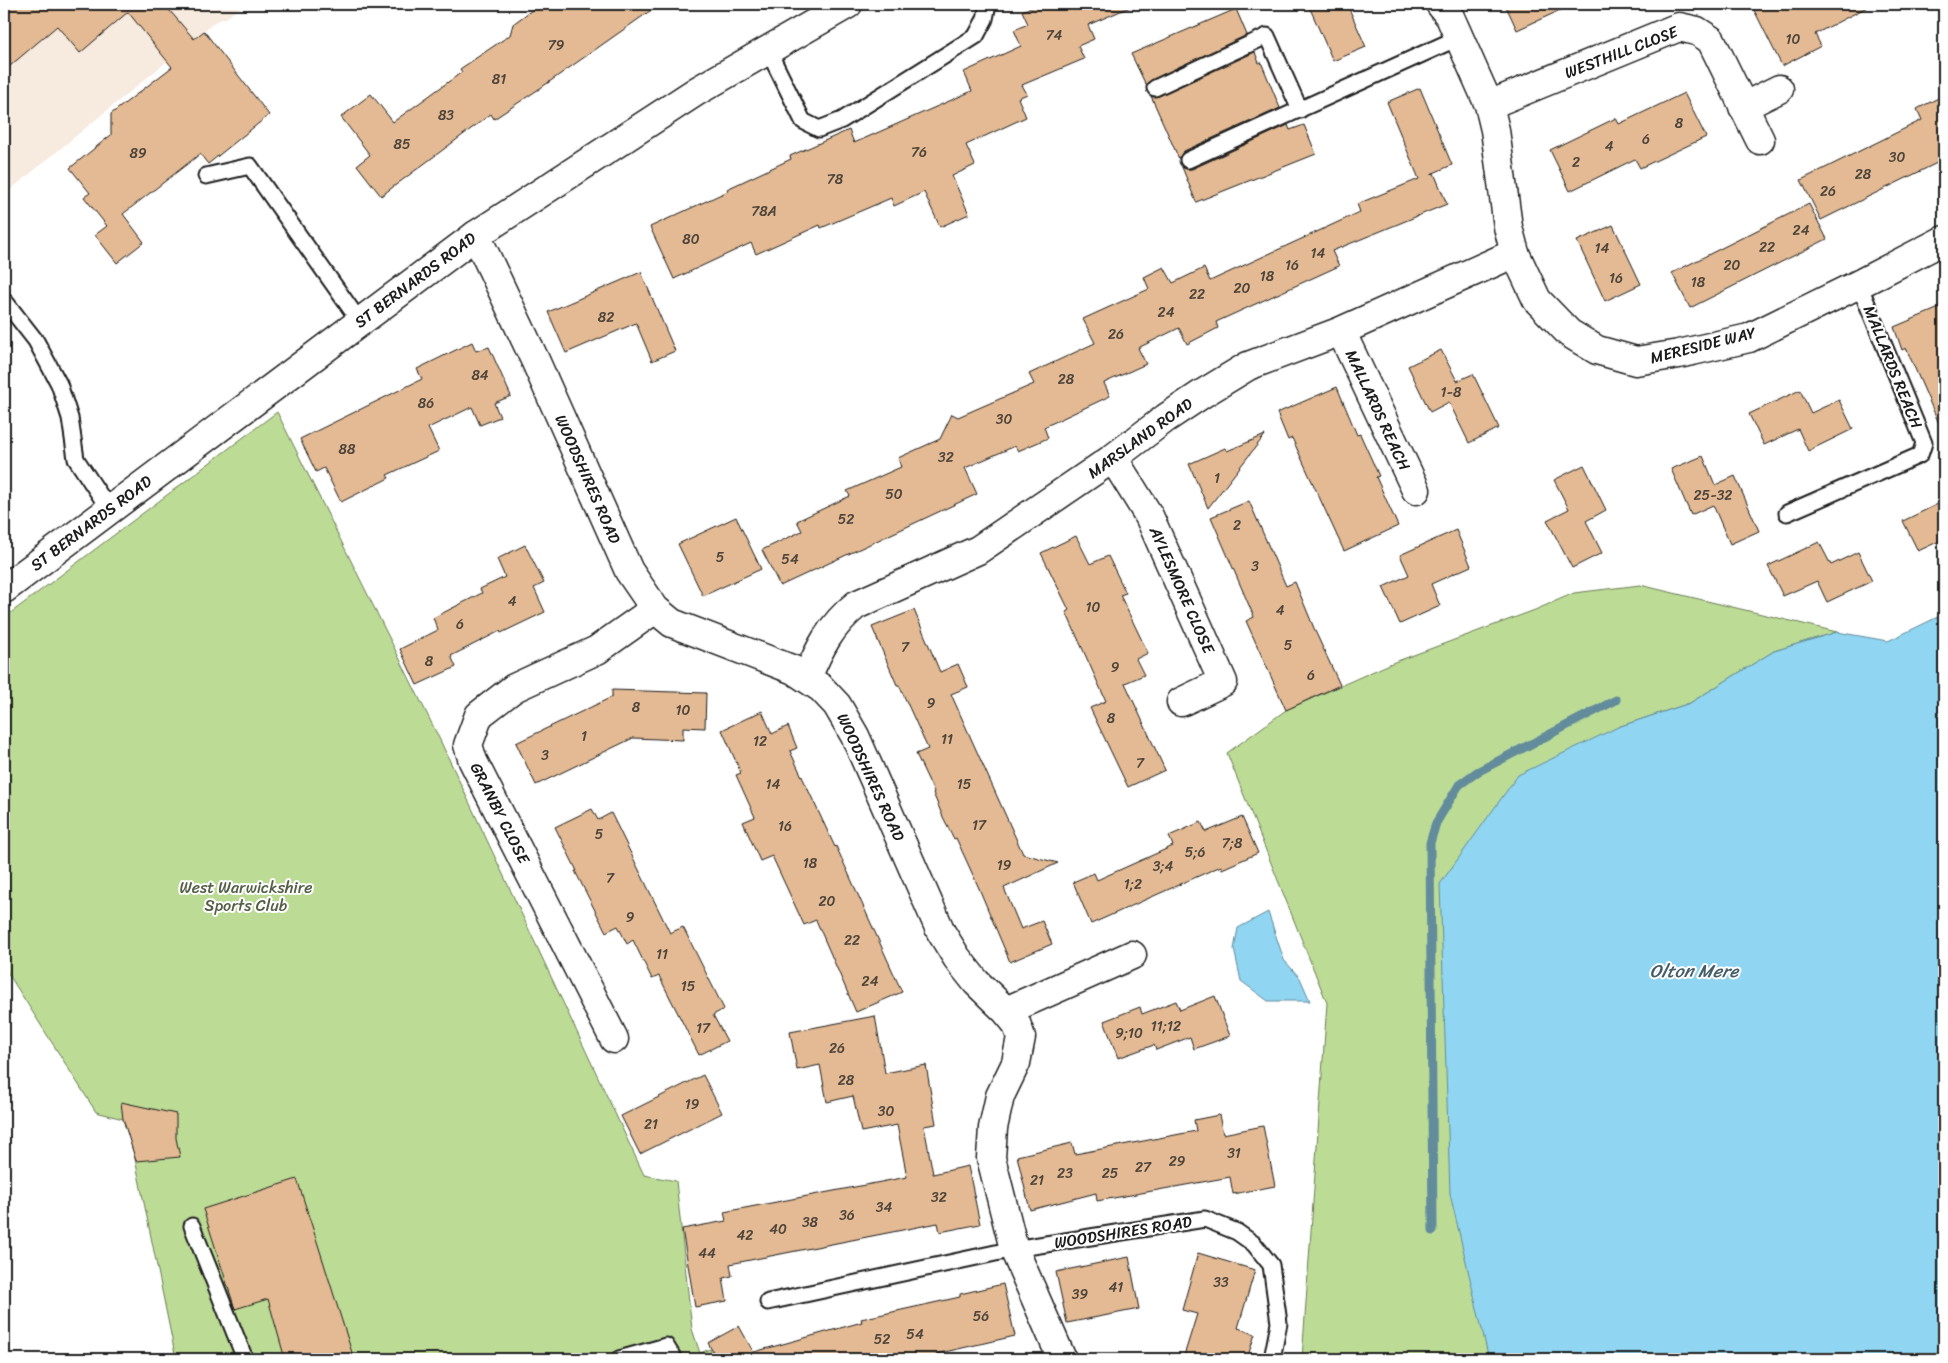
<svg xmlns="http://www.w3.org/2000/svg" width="1948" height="1363" viewBox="0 0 1948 1363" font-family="Sriracha,sans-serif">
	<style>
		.built { fill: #f7eadf }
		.green { fill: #bcdc95; stroke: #6c7c58 }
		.water { fill: #90d5f1; stroke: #628b9c }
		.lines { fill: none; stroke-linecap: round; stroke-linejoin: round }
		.stream { stroke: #628b9c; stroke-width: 9 }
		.building { fill: #e3ba93; stroke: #1c1c1c }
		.service-casing { stroke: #1c1c1c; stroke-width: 19 }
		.minor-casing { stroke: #1c1c1c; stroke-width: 31 }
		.tertiary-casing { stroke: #1c1c1c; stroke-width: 31 }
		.service { stroke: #fff; stroke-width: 15 }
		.minor { stroke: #fff; stroke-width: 28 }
		.tertiary { stroke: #fff; stroke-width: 28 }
		.labels { text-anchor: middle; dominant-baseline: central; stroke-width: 4; stroke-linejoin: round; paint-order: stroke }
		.number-label { font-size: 14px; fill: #4e443a }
		.street-label { font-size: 16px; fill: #1c1c1c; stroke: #fff }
		.park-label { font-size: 16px; fill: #545f46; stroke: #fff }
		.water-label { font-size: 18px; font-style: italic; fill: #455d67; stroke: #fff }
	</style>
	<rect width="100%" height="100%" fill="#fff"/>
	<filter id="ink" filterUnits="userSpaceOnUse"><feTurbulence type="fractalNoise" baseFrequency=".02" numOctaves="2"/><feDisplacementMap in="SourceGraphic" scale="10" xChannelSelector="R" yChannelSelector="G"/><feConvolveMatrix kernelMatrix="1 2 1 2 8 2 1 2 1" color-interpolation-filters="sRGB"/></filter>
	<g filter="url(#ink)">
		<path class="built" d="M4,4H245L226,18L216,21L4,195Z"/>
		<path class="green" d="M277,412L440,740L644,1175L676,1181L692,1329L700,1353L710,1349L714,1359H176L134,1154L123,1119L96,1112L4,967V618Z
			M1640,585L1837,632L1774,651L1690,703L1618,727L1489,1359H1302L1327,1003L1227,753L1286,710L1392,663L1535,610L1574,593Z"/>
		<path class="water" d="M1944,614V1359H1489L1450,1194L1440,884L1518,775L1618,727L1690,703L1774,651L1837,632L1888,641Z
			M1268,912L1284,960L1300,978L1310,1001H1268L1241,981L1234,949L1238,928Z"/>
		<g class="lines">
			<path class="stream" d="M1433,1231L1430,843L1436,823L1459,785L1477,772L1616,700"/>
		</g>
		<path class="building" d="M4,4H164L194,39L204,31L269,115L208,164L200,154L123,214L144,242L117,263L95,235L107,226L84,197L90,193L70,168L111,135V114L172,67L128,12L80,53L57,26L4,71Z
			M540,4H660L542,87L494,119L491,114L381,196L357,165L370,155L341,117L371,94L393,122L462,72L460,69L510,35L513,24Z
			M1039,4H1137L1088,25L1094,39L1078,46L1084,59L1022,85L1027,94L1018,98L1026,117L966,145L975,165L952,176L969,214L940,227L924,192L894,206L891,198L821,228L820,225L756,254L751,243L674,279L650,227L728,191L727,189L791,159L790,156L849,130L854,143L972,91L964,72L1021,46L1014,30L1028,24L1022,11Z
			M1308,4H1347L1366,47L1333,61Z
			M1505,4H1574L1517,30Z
			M1751,4H1873L1815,34L1821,46L1782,66Z
			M1236,9L1247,35L1151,80L1146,85L1131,54Z
			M1255,52L1259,63L1261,62L1280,108L1184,151L1179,159L1151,96H1159Z
			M1420,88L1452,165L1431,174L1434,173L1447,204L1332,251L1339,266L1216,322L1218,328L1187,344L1179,328L1138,348L1146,364L1104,383L1110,396L1044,427L1048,438L1018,451L1015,446L965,468L977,494L780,586L762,550L802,531L797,521L850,496L847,491L901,467L898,458L940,439L952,414L958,417L1034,384L1029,374L1095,343L1083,319L1149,289L1144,277L1164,267L1173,283L1204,268L1210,281L1360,212L1357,204L1419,179L1387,102Z
			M1684,93L1706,137L1640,168L1635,159L1570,191L1550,150L1616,118L1619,124Z
			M1944,95V162L1943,160L1821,220L1801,180L1922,120L1917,109Z
			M1288,125L1290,130L1304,125L1316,154L1196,202L1182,167L1187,169H1192Z
			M1809,204L1827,239L1690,308L1672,273Z
			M1613,225L1641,284L1605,301L1577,241Z
			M641,272L675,351L652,361L636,323L566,353L548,312Z
			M1944,306V435L1906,348L1902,350L1894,327Z
			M472,342L476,351L489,347L511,396L494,403L500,417L480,425L472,407L428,428L439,451L387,475L389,478L341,502L324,468L316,472L300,439L422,379L417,369Z
			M1441,350L1457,381L1473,374L1499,428L1469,443L1449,402L1430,412L1408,366Z
			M1337,387L1357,435L1360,434L1379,476L1376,477L1398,526L1344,551L1292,438L1288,440L1277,413Z
			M1800,390L1811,413L1839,400L1853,429L1808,451L1798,429L1764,445L1749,414Z
			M1265,435L1208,508L1189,464L1225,448L1227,451Z
			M1703,456L1715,485L1735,476L1759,531L1730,544L1713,505L1691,515L1671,469Z
			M1584,465L1606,510L1586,521L1602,553L1572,568L1547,520L1569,509L1554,480Z
			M1249,501L1286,586L1295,582L1316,633L1340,685L1286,710L1246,621L1254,617L1211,517Z
			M1944,501V539L1918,551L1903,521Z
			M736,517L761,569L703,596L678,544Z
			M1456,530L1471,566L1431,584L1440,606L1400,624L1383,587L1409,575L1400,555Z
			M1076,536L1090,564L1108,556L1126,593L1120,595L1148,653L1136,659L1144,675L1125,683L1165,770L1128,787L1090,708L1106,701L1066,612L1069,610L1041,553Z
			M1819,542L1831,565L1858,552L1872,581L1827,602L1817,581L1783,596L1768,566Z
			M525,545L544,583L534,588L545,612L501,633L500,631L451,656L456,667L417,685L400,649L438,630L433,618L482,593L480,589L505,577L497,559Z
			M914,610L940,672L958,664L968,687L951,694L1023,854L1058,863L1004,888L1021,929L1042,921L1052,944L1010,962L978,886L956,838L954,839L943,817L933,793L934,792L916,754L928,749L899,685H897L872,627Z
			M612,690L706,693L705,728L683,727V740L633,738L536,785L516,743L612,697Z
			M762,711L772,734L788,726L797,748L790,751L835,847L836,846L902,992L856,1012L816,920L804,925L772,856L760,861L743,822L755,817L736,775L741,773L722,730Z
			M592,809L598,820L611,813L670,933L683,927L724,1009L713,1015L727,1041L699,1055L659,976L652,979L633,940L627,944L618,926L606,932L575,871H577L555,827Z
			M1242,817L1258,853L1222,869L1221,866L1091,924L1073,882L1094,873L1097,880L1173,846L1169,836L1201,822L1206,832Z
			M1215,996L1230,1036L1194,1049L1190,1037L1156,1050L1154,1045L1118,1058L1104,1021L1140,1007L1142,1014L1176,1001L1180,1010Z
			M875,1016L885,1073L926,1065L936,1124L924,1126L933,1174L968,1166L980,1224L940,1232L938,1223L730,1264L732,1276L723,1278L727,1301L695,1307L682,1229L726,1221L724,1212L907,1177L897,1125L861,1132L853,1096L827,1102L820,1065L797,1070L790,1032Z
			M703,1075L722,1113L640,1154L621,1116Z
			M121,1102L176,1114V1138L180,1157L136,1161L123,1119Z
			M1219,1115L1223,1134L1263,1126L1275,1186L1233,1194L1230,1177L1097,1201L1096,1193L1030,1210L1017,1156L1072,1143L1075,1154L1196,1131L1194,1120Z
			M297,1179L320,1251L354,1359H285L268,1299L235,1309L203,1209Z
			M1198,1253L1255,1270L1238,1328L1255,1334L1247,1359H1183L1197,1314L1182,1310Z
			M1129,1257L1139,1309L1067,1323L1056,1272Z
			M1003,1284L1015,1336L936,1354L937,1356L923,1359H717L708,1343L739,1326L754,1353V1352L862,1322L861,1319L960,1297V1294Z"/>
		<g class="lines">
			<defs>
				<path id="service" d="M768,50L803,121L819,129L842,120L976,36L985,19L988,4
					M1155,88L1267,36L1300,110
					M1188,160L1460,37
					M206,176L250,166L360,322
					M4,300L36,341L59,384L70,418L76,459L109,509
					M1787,513L1920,455L1924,443L1859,284
					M192,1226L245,1359
					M768,1302L1014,1249L1205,1219L1237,1232L1254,1244L1271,1265L1279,1323L1272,1359
					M619,1359L666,1346L674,1359"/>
				<path id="minor" d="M1440,4L1450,17L1489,105L1495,130L1508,227L1515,253L1537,300L1569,333L1597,350L1636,361L1679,354L1749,338L1859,284L1944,240
					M1489,105L1679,27L1697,31L1711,40L1760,140
					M1743,107L1779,89
					M476,235L535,360L629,571L655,609L672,623L794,670L821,688L837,705L855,736L941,932L957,958L976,982L1006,1011L1016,1023L1021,1037L1016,1063L1000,1096L993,1128L991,1158L1014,1249L1062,1359
					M1341,331L1416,490
					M1113,458L1149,516L1223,682L1181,702
					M807,678C819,649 831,625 856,605L978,550L1113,458L1166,418L1202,394L1248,366L1341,331L1515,253
					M1006,1011L1132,955
					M614,1039L473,761L468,745L479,715L514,688L597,650L655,609"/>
				<path id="tertiary" d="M4,589L476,235L697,91L848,4"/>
			</defs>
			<use href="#service" class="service-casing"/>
			<use href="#minor" class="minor-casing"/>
			<use href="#tertiary" class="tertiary-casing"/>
			<use href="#service" class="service"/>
			<use href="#minor" class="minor"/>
			<use href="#tertiary" class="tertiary"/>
		</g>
	</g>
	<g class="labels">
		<g class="number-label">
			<text x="1054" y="35">74</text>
			<text x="1793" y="39">10</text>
			<text x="556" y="45">79</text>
			<text x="499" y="79">81</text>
			<text x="446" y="115">83</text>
			<text x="1679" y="123">8</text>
			<text x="1646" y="139">6</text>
			<text x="402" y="144">85</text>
			<text x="1609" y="146">4</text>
			<text x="919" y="152">76</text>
			<text x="138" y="153">89</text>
			<text x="1897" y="157">30</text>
			<text x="1576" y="162">2</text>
			<text x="1863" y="174">28</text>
			<text x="835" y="179">78</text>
			<text x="1828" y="191">26</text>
			<text x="764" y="211">78A</text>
			<text x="1801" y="230">24</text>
			<text x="691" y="239">80</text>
			<text x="1767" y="247">22</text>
			<text x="1602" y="248">14</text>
			<text x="1318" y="253">14</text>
			<text x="1292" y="265">16</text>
			<text x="1732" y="265">20</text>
			<text x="1267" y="276">18</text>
			<text x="1616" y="278">16</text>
			<text x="1698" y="282">18</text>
			<text x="1242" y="288">20</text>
			<text x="1197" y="294">22</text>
			<text x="1166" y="312">24</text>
			<text x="606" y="317">82</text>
			<text x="1116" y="334">26</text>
			<text x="480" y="375">84</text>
			<text x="1066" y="379">28</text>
			<text x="1451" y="392">1-8</text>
			<text x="426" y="403">86</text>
			<text x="1004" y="419">30</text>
			<text x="347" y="449">88</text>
			<text x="946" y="457">32</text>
			<text x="1217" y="478">1</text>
			<text x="894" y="494">50</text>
			<text x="1713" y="495">25-32</text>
			<text x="846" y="519">52</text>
			<text x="1237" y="525">2</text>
			<text x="720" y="557">5</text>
			<text x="790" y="559">54</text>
			<text x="1255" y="566">3</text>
			<text x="512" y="601">4</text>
			<text x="1093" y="607">10</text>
			<text x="1280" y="610">4</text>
			<text x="460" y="624">6</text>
			<text x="1288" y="645">5</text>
			<text x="905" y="647">7</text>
			<text x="429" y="661">8</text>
			<text x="1115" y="667">9</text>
			<text x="1311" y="675">6</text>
			<text x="931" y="703">9</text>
			<text x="636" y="707">8</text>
			<text x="683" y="710">10</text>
			<text x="1111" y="718">8</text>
			<text x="584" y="736">1</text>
			<text x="947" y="739">11</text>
			<text x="760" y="741">12</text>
			<text x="545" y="755">3</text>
			<text x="1140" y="763">7</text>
			<text x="773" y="784">14</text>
			<text x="964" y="784">15</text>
			<text x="979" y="825">17</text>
			<text x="785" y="826">16</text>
			<text x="599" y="834">5</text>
			<text x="1232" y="843">7;8</text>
			<text x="1195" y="852">5;6</text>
			<text x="810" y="863">18</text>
			<text x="1004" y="865">19</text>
			<text x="1163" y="866">3;4</text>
			<text x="610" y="878">7</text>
			<text x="1133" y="884">1;2</text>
			<text x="827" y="901">20</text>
			<text x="630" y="917">9</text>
			<text x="852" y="940">22</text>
			<text x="662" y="954">11</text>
			<text x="870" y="981">24</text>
			<text x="688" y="986">15</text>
			<text x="1166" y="1026">11;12</text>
			<text x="703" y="1028">17</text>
			<text x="1129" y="1033">9;10</text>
			<text x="837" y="1048">26</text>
			<text x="846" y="1080">28</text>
			<text x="692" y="1104">19</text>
			<text x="886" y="1111">30</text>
			<text x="651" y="1124">21</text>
			<text x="1234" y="1153">31</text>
			<text x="1177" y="1161">29</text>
			<text x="1143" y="1167">27</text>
			<text x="1065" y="1173">23</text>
			<text x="1110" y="1173">25</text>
			<text x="1037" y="1180">21</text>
			<text x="939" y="1197">32</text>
			<text x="884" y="1207">34</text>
			<text x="847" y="1215">36</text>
			<text x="810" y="1222">38</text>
			<text x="778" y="1229">40</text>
			<text x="745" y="1235">42</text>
			<text x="707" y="1253">44</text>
			<text x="1221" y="1282">33</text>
			<text x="1116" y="1287">41</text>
			<text x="1080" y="1294">39</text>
			<text x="981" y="1316">56</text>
			<text x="915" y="1334">54</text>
			<text x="882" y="1339">52</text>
		</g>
		<g class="street-label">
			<text transform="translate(1621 52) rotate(-21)">WESTHILL CLOSE</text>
			<text transform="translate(415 280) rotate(-37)">ST BERNARDS ROAD</text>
			<text transform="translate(1703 345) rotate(-14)">MERESIDE WAY</text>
			<text transform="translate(1893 367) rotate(68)">MALLARDS REACH</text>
			<text transform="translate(1378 410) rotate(65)">MALLARDS REACH</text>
			<text transform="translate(1140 438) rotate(-36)">MARSLAND ROAD</text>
			<text transform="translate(588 479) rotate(66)">WOODSHIRES ROAD</text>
			<text transform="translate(91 523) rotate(-37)">ST BERNARDS ROAD</text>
			<text transform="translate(1182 590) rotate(66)">AYLESMORE CLOSE</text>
			<text transform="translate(871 777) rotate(65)">WOODSHIRES ROAD</text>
			<text transform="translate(500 813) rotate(63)">GRANBY CLOSE</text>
			<text transform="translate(1123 1232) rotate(-9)">WOODSHIRES ROAD</text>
		</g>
		<g class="park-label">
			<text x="246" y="887">West Warwickshire<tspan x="246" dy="18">Sports Club</tspan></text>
		</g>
		<g class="water-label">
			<text x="1694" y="971">Olton Mere</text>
		</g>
	</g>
	<rect width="1948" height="1363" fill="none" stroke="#fff" stroke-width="20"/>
	<rect x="10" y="10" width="1928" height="1343" fill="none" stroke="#1c1c1c" stroke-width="2" filter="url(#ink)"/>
</svg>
